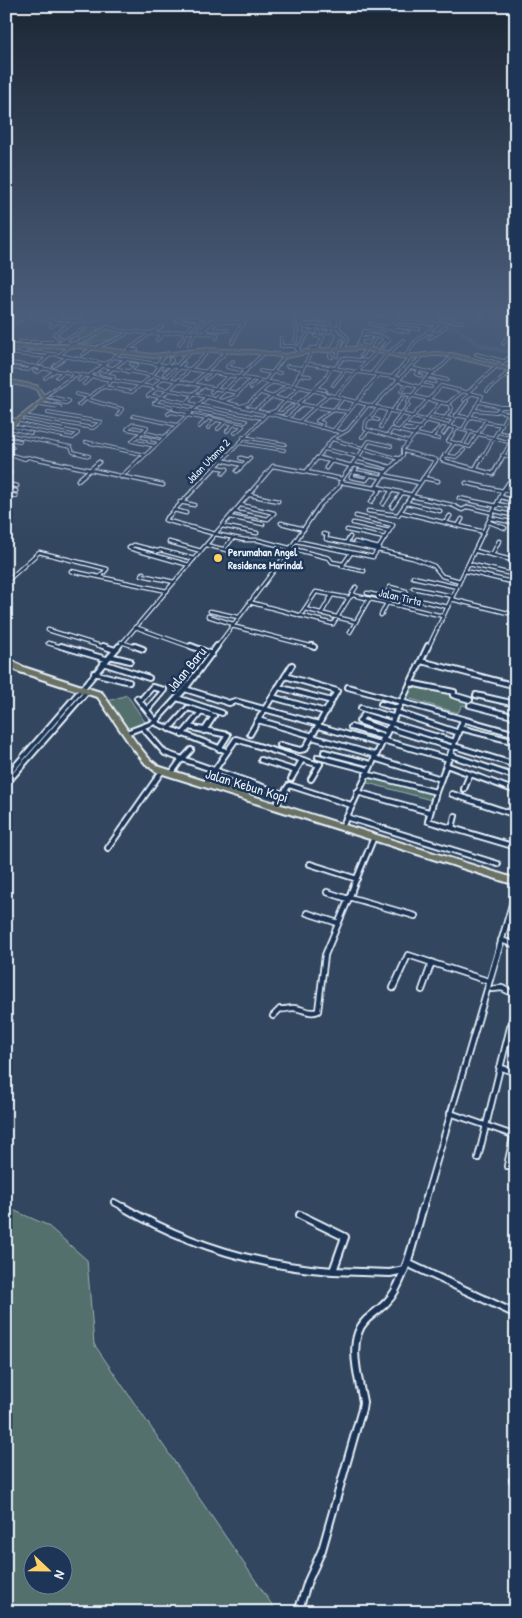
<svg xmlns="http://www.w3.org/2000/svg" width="522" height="1618" viewBox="0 0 522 1618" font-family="'Patrick Hand',sans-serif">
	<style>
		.green { fill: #536f6d; stroke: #9eb0b2; fill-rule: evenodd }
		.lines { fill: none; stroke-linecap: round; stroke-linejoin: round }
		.river { stroke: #496b90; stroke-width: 4 }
		.street-far4-casing { stroke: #e8f1f8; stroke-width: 4 }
		.street-far3-casing { stroke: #e8f1f8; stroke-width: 5 }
		.street-far2-casing { stroke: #e8f1f8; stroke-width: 8 }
		.street-far1-casing { stroke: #e8f1f8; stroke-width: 8 }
		.street-casing { stroke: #e8f1f8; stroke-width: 10 }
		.secondary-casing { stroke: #e8f1f8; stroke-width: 5 }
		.primary-far1-casing { stroke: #e8f1f8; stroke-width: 5.5 }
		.primary-casing { stroke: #e8f1f8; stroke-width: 10 }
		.street-far4 { stroke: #1d3557; stroke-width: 2 }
		.street-far3 { stroke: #1d3557; stroke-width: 2.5 }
		.street-far2 { stroke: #1d3557; stroke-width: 4 }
		.street-far1 { stroke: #1d3557; stroke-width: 4.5 }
		.street { stroke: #1d3557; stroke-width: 6 }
		.secondary { stroke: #1d3557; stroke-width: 3 }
		.primary-far1 { stroke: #6b7165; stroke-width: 4 }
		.primary { stroke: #6b7165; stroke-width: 6 }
		.poi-dot { fill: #ffd166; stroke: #1d3557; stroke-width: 2 }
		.labels { text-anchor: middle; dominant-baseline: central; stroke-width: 5; stroke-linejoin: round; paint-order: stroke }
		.far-street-label { font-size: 11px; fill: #e8f1f8; stroke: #1d3557 }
		.far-poi-label { font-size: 11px; font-weight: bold; fill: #e8f1f8; stroke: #1d3557; text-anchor: start }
		.street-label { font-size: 14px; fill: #e8f1f8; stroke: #1d3557 }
	</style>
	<rect width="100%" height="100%" fill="#33465f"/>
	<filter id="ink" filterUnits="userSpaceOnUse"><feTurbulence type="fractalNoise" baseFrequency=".02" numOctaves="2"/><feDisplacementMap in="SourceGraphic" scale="10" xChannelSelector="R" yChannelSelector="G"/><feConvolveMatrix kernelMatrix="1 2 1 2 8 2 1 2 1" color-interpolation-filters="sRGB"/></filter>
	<g filter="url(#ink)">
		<path class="green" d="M88,327L102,328L120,335L110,341C95,338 91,350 76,338L79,336L75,335Z
			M411,683L469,700L471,701L468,707L462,705L458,713L404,697Z
			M127,695L147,725L128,731L108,701Z
			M367,775L434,793L431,800L364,782Z
			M6,1207L47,1225L87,1260L94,1344L277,1612H6ZM32,1556H62V1586H32Z"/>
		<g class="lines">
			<path class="river" d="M438,314V320L456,327L477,344L516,354"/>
			<defs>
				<path id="street-far4" d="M45,314H48L43,320L70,324
					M299,314L303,321
					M443,314L441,317L443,319L462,322
					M317,315L333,314
					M339,315V329L348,338L343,350
					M386,315L388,314
					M6,316L12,317L18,314
					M30,316L34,317L39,314
					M378,316L381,314
					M310,317L317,315
					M61,319L86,323L96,319
					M479,319L483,314
					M177,320L195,323
					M294,320L297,330L295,346L301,353
					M328,320L303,321L305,328L338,327
					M176,321L182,316L199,319
					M218,321L240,323L248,314
					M396,321L437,324L414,343L405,357
					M450,321L455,314
					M6,324L20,321
					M370,324L408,332
					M304,325L328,324
					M51,326L58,322
					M390,326L419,329
					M320,328L322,332H330L328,317L325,315
					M209,329L228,330
					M305,331L315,332L314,328
					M194,332L208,319
					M429,332L438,333L446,326
					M205,333L218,321L219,314
					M362,334L385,338
					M315,336L323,337L317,351
					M281,338V346H295
					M429,338L438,333
					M65,340L84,329
					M157,340L163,334
					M8,342H66
					M232,343L239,329L244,324L240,322
					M71,344L89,339L107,327L120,331L151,333L162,327
					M179,344L189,329L202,316L211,318
					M503,344L516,324
					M189,345L195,332
					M369,347L363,346L360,343L361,339L370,338
					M310,348H318
					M94,349C105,343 115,341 126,334
					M356,349L364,331L382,332L405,314
					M368,349L374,339
					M129,350H137
					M297,350L308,334
					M375,350L384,340H389L383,346
					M327,351L335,335
					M331,351L330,356L332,357
					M28,352L53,354
					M9,353L46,357L53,354L106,364
					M124,353L151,333L162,334L180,331L217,334V338
					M389,353L403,340
					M476,354L503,361
					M60,355L71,344L54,334L85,314
					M82,355L91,349
					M337,356L342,340
					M361,356L366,349
					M114,357L300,387L516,444
					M6,358L11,359V363L76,374
					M233,361L227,367L246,371
					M305,363L357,372
					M40,364L48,357
					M54,366L66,357
					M103,366L238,393
					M176,366L191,351
					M287,366L302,368
					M164,368L172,360L170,359
					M335,368L343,358L367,361
					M411,368L433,373
					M420,370L416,374L422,376
					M34,371L38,372L43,368
					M260,371L271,373
					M6,372L13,368L28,370L33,366
					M128,372L137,365L131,364
					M272,372L280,373
					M358,372L399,378
					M100,373L114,376L113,379
					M105,374L126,359
					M164,374L174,365
					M371,374L388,353
					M298,375L310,376
					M89,376L121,352
					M430,376L447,380
					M57,377L65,371
					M392,377L412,356
					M45,378L56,370
					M169,379L184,363
					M206,379L214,373
					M79,380L85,375
					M397,380L420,387
					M426,380L435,382
					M265,382L285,356
					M84,384L92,377
					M193,384L227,351
					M333,385L345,370
					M422,385L431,387
					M293,386L312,351
					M104,387L132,392L152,376L159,367L157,364L165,355
					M153,387L163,378
					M158,388L193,394
					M251,388L259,381
					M315,388L325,390
					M312,391L325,379L331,367
					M401,391L407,384
					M487,391L511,370
					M211,392L230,375
					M468,392L497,366L509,358
					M261,393C289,403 318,408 347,412
					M76,394L89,397
					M195,394L343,433
					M149,395L262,418
					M44,396L77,374L158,388L148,396
					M335,396L377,351
					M86,399L122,409L118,415
					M216,399L264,353
					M45,400L66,403L69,401L46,396
					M464,400L472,393
					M222,401L234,397L252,379
					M188,402L194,393L204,386
					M480,402L501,407H516
					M154,403L246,421
					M155,403L210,350
					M299,403L313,391
					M41,404L60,407
					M78,405L113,380
					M241,406L249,403L271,383
					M373,406L423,355
					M176,407L174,409L191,413
					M379,407L366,422L365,429L409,442
					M256,409L288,385
					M475,410L496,412L501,407
					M333,411L343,398
					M392,411L405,394L447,404L463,391
					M497,411L516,415
					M273,412L282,413L292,406
					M48,413L101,422
					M168,414L171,412L207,419
					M430,415L452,419
					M455,415L470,418
					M24,416L93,428L101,422
					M133,416L177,425
					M471,417L486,420V422
					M6,418L78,433L73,438L12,426
					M208,418L243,426
					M288,418L303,404
					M370,418L378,420
					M445,418L452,408L448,403
					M300,421L328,395
					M133,424L147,427L142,432L127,429Z
					M393,425L409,404L407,402C415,392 422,383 431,374C439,368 447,364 452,355
					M404,425L421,428
					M199,427L208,418
					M381,427L389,410
					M9,428L31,433
					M208,428L216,420
					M321,428L323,423L317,421L331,411
					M457,428L448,441L470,447L485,422L502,425
					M218,429L225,422
					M227,431L234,424
					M333,431L378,375
					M399,431L441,386L482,396L463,429
					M142,432L164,437
					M498,432L514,436
					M235,433L243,426
					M6,434L71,447L73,452L89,456
					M417,434L439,439
					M443,434L467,401
					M388,435L392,429L416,435
					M138,436L158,441
					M243,437L285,444
					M362,437L368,431
					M431,438L442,424
					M6,439L20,441
					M332,439L399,459
					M132,441L142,432
					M132,441L155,446
					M86,442L145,455
					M239,443L284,450
					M464,443L471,431
					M6,445L13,447
					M324,449L358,457
					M403,449L440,403
					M223,450L221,452L228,454
					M403,451L435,460
					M6,453L25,459L28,457L41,460
					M444,455L456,457L464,450
					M502,455L516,458
					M240,458L246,460
					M318,458L325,460
					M357,458L363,460
					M140,460L207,397
					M223,460L268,413L275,411L300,387
					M248,460L250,458
					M316,460L332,439L348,430L368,405
					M356,460L369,441L391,446
					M398,460L403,455V449
					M442,460L454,443
					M481,460L508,413
					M501,460L516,432"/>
				<path id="street-far3" d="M23,458H26
					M34,458L163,485
					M224,458L165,520L215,534L245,540H258L329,558L332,562L343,564
					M241,458L248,460
					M319,458L352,466
					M358,458L390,467
					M397,458L399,459
					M443,458L442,460L493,474L502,458
					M222,460L243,465
					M353,465L386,472
					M216,467L227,469L223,473
					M326,468L331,461
					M356,469L351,477L366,480L370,475
					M475,469L481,458
					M237,471L250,458
					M306,472L342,479
					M354,472L382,477
					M6,474L10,473
					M384,475L419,483
					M121,477L141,458
					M423,478L438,481
					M78,480L99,462
					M340,482L380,489
					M466,483L503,491
					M6,484L17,486
					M378,487L412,495
					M6,488L16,491
					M375,488L385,473L400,458
					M504,489L516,492
					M6,494L16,496
					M250,495L278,501
					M411,496L452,505L462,510L468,507L493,513
					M501,497L516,501
					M459,498L497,506
					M180,502L194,505
					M371,502L381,488
					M407,503L440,511
					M383,504L392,490
					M498,504L516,508
					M392,507L402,493
					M174,510L186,513
					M368,511L398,515L436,460L430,458
					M495,511L516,516
					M235,512L268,519L274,513L241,505
					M401,512L484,532
					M230,517L263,524
					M491,518L516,523
					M489,522L505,528
					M281,523L304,529
					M353,523L389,531
					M445,523L450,516
					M222,526L257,533
					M458,526L462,519
					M347,530L385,538
					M324,534L327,535L326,539L346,543
					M350,537L346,543L413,558L434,566L442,576L460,581
					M296,541L373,557L393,525L356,516
					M169,542L201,551
					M355,542L379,548
					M206,545L247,555
					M224,549L233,538
					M157,551L134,545L129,548L189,565
					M476,551L516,561
					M156,552L160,550L194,559
					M351,553L342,566L364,571
					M492,555L499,541
					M510,560L516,545
					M469,564L516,575
					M71,571L167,591
					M465,571L516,583
					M143,573L142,575L174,582
					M413,577L457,587
					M6,582L39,552L107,569L100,577
					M413,588L452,596
					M367,593L402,601
					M351,595L356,587
					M385,597L390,587L406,591L407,594L399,606
					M414,599L448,607
					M451,599L508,613
					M249,602L333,624L349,598
					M305,609L356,622
					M210,611L238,617
					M321,614L332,595
					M381,615L387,603
					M208,616L233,624
					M300,616L316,592L349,598L353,595L443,616
					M232,626L314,647
					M135,627L194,648
					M48,630L107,648
					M350,632L369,599
					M121,642L139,648
					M48,643L65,648
					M118,648L273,466L306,472L317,458
					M216,648L290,549L319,506L339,487L342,479L357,458
					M428,648L503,491L509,482L516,479"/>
				<path id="street-far2" d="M61,646L106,659
					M103,646L115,650
					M135,646L143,649
					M191,646L212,654
					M312,646L314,647
					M110,656L130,661
					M421,661L516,686
					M103,663L149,678
					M292,665L258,720L313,736
					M94,673L129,682
					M410,683L454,692L453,695L470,700
					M278,687L332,701
					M348,687L516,734
					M185,689L229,703L235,701L319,724
					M476,695L516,704
					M272,697L326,712
					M137,698L158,724L224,750
					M177,698L222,713
					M140,701L152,687L164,690L147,710
					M381,704L397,708
					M470,705L516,717
					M361,708L393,717
					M396,712L459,733
					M463,720L436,792L428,821L516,847
					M318,726L380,744
					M142,727L165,753L283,794
					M189,727L228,735L219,749
					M351,727L384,737
					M388,728L453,748
					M460,728L516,742
					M169,729L188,708L214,716L204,731
					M387,731L359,721L364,715L455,742
					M126,733L155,722L185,689L217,646
					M250,734L258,720
					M182,735L201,712
					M312,737L375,755
					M382,740L449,759
					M280,745L300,750L305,749L337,691L285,676
					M454,746L516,765
					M324,752L371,764
					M450,755L516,777
					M318,757L368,770
					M374,758L441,779
					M182,760L191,750
					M261,760L296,771
					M446,765L516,791
					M171,774L181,760
					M366,774L436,792
					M6,777L119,646
					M291,779L302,760
					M311,779L320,764
					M6,784L88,690
					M205,784L236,739L319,765
					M464,789L470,774
					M357,792L429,812
					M452,794L516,815
					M240,795L247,782
					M275,806L289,785L351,805
					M346,817L498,864
					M342,827L428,646
					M452,828L455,816
					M108,848L162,771
					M310,864L357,879
					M351,892L374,837
					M515,892L516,889"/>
				<path id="street-far1" d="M327,892L348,899
					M349,897L415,916
					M307,913L338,923
					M501,940L516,945
					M393,988L408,955L488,981
					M492,989L502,988L516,995
					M422,990L432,962
					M273,1016L280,1009C285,1010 288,1008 293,1008C302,1008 309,1015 318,1011L325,955L352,891
					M499,1067L516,1073
					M450,1113L513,1135
					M478,1158L516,1003
					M507,1166L516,1123
					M114,1202L125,1208
					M423,1208L516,891"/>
				<path id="street" d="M123,1207C188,1245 257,1266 333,1271
					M300,1215L345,1237L333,1271L390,1273L404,1270
					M407,1263L516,1314
					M513,1480L516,1481
					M298,1612L308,1581L322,1550L362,1409L363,1402C359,1379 346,1340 366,1320C377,1310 388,1304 395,1291C409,1265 415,1235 423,1207"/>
				<path id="secondary" d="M6,339L9,347"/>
				<path id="primary-far1" d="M6,347L78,346L153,356L206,350L254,352L286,356L312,351L363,348L405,357L435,354L452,355L516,371
					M6,381L36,387L45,399L6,430"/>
				<path id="primary" d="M6,660L20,669L100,695L134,745L148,762L157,769L516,882"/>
			</defs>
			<use href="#street-far4" class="street-far4-casing"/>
			<use href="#street-far3" class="street-far3-casing"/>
			<use href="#street-far2" class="street-far2-casing"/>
			<use href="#street-far1" class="street-far1-casing"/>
			<use href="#street" class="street-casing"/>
			<use href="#secondary" class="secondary-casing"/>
			<use href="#primary-far1" class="primary-far1-casing"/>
			<use href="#primary" class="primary-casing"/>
			<use href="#street-far4" class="street-far4"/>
			<use href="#street-far3" class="street-far3"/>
			<use href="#street-far2" class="street-far2"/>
			<use href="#street-far1" class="street-far1"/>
			<use href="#street" class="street"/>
			<use href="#secondary" class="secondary"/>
			<use href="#primary-far1" class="primary-far1"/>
			<use href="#primary" class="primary"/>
		</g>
	</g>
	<linearGradient id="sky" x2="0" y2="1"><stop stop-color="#1c2634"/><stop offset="0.58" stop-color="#4a5d7a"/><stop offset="1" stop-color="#4a5d7a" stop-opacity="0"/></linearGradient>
	<rect width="522" height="540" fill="url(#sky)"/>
	<circle class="poi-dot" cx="218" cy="558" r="5"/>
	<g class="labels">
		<g class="far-street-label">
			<text transform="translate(208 461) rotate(-46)">Jalan Utama 2</text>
			<text transform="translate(400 597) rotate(13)">Jalan Tirta</text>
		</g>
		<g class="far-poi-label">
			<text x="228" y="552">Perumahan Angel<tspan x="228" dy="13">Residence Marindal</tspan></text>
		</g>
		<g class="street-label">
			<text transform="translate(186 669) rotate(-51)">Jalan Baru</text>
			<text transform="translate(247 785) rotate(17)">Jalan Kebun Kopi</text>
		</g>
	</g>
	<rect width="522" height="1618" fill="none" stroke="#1d3557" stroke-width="25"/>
	<rect x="12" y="12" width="497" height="1593" fill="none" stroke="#e8f1f8" stroke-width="2" filter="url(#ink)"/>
	<g transform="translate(48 1570) rotate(112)"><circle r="24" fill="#1d3557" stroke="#6e8097"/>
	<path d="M0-4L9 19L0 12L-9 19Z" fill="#ffd166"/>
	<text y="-8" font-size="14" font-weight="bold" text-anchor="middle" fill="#e8f1f8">N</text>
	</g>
</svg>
